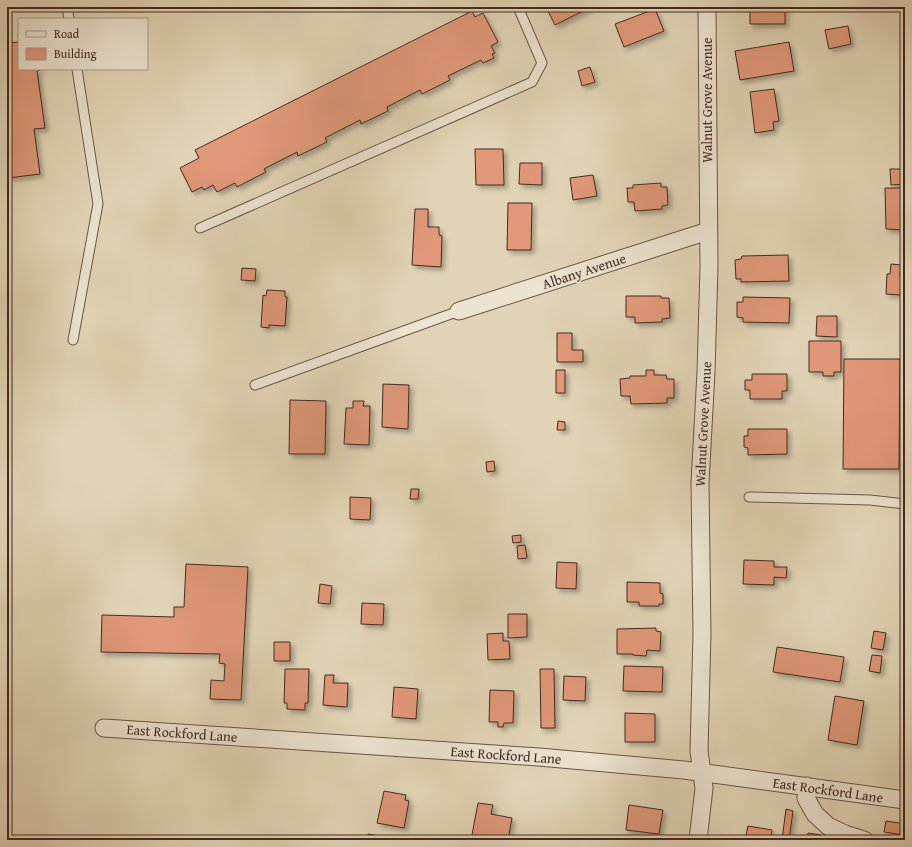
<svg xmlns="http://www.w3.org/2000/svg" width="912" height="847" viewBox="0 0 912 847" font-family="'Gentium Book Plus',serif">
	<style>
		.building { fill: #e09879; stroke: #422920; filter: url(#shadow) }
		.lines { fill: none; stroke-linecap: round; stroke-linejoin: round }
		.lane-casing { stroke: #6a5446; stroke-width: 11 }
		.street-casing { stroke: #6a5446; stroke-width: 19 }
		.lane { stroke: #ece3d0; stroke-width: 9 }
		.street { stroke: #ece3d0; stroke-width: 17 }
		.labels { text-anchor: middle; dominant-baseline: central; stroke-width: 3; stroke-linejoin: round; paint-order: stroke }
		.street-label { font-size: 14px; fill: #422920; stroke: #ece3d0 }
	</style>
	<defs>
		<filter id="shadow"><feDropShadow dx="3.5" dy="3.5" stdDeviation="2" flood-color="#0004"/></filter>
	</defs>
	<rect width="100%" height="100%" fill="#e1d4b6"/>
	<filter id="stains"><feTurbulence type="fractalNoise" baseFrequency=".005" numOctaves="4"/><feColorMatrix values="0 0 0 0 .2 0 0 0 0 .09 0 0 0 0 .02 0 0 0 .5 -.17"/></filter>
	<radialGradient id="worn" r=".72"><stop offset=".6" stop-color="#630" stop-opacity="0"/><stop offset="1" stop-color="#630" stop-opacity=".3"/></radialGradient>
	<path class="building" d="M546,7H591L555,25Z
		M750,7H785V24H750Z
		M655,9L664,31L624,47L615,24Z
		M472,11L475,17L483,13L498,42L491,46L495,53L492,54L494,58L483,63L481,60L448,76L450,80L422,94L420,90L387,107L388,111L361,124L360,120L325,138L327,142L298,156L297,152L264,169L266,172L237,187L235,183L217,192L213,185L204,190L202,187L192,192L180,168L199,158L195,150Z
		M848,26L851,44L829,49L825,30Z
		M18,34H19V69H42L37,71L45,128L34,129L40,174L7,178V61L10,60L7,43L19,42Z
		M789,42L794,71L740,80L735,51Z
		M590,67L595,82L582,86L578,71Z
		M774,89L779,121L773,122L774,130L755,133L750,92Z
		M475,149H503L504,185H476Z
		M520,163H542V185L519,184Z
		M890,169H905V184L891,185Z
		M593,175L597,196L573,200L570,178Z
		M661,183V187H667L668,205L662,206V209L635,211L634,202H628L627,188H633V185Z
		M885,188H905V230L886,229Z
		M508,203H532L531,250H507Z
		M415,209H428V227H439V235L442,236L441,267L412,265Z
		M788,255L789,281L741,282V279H736L735,260L741,259L742,256Z
		M891,264L901,265L900,276H905V290H901L900,295L886,294L887,274H890Z
		M242,268L256,269L255,281L241,280Z
		M267,290L285,291V297H287L285,326L269,325V328L261,327L263,295L266,296Z
		M626,296H661V298H669L670,318L662,319V322L635,323V317H626Z
		M743,297L790,298L789,323L743,322V318L737,317V302H743Z
		M817,316H837V337L816,336Z
		M557,333H572V350H583V362H557Z
		M809,341H841V372H834V376H823V372H809Z
		M844,359H900L899,469H843Z
		M556,370H565V393H556Z
		M646,370H654V375H666L667,379H674V398H667V403L631,404L630,396H621L620,379L630,378V376H646Z
		M752,374H787V391H782V399H750V390H745V380H752Z
		M383,384L409,385L408,429L382,427Z
		M290,400L326,401L325,454H289Z
		M353,401H364L363,406H370L369,445L344,444L346,408H353Z
		M558,421L565,422V430H557Z
		M748,429H787V454L748,455V448L744,447V436H748Z
		M494,461L495,471L487,472L486,462Z
		M411,489H419L418,499H410Z
		M350,497L371,498L370,520L350,519Z
		M521,535V542L513,543L512,536Z
		M525,545L527,558L518,559L517,546Z
		M744,560L774,561V567H787L786,578L774,577V585L743,584Z
		M557,562L577,563L576,589L556,588Z
		M186,564L248,567L241,700L210,699L211,680L224,681L225,664L219,663L220,654L101,652L102,615L174,617V607H184Z
		M627,582L660,583V593L663,594V604H659V606H639V602H627Z
		M320,584L332,586L330,604L318,603Z
		M362,603L384,604L383,625L361,624Z
		M508,614H527V637L508,638Z
		M656,628V631L661,632L660,651L647,650L646,656L633,655V654H617V629Z
		M874,631L886,633L883,650L871,648Z
		M503,633V641H509L510,659L488,660L487,634Z
		M274,642H290V661H274Z
		M777,647L844,657L840,682L773,672Z
		M872,655L882,656L880,673L869,671Z
		M624,666L663,667L662,692L623,691Z
		M285,669H309L308,703H305V710L287,709V703H284Z
		M540,669H554L555,728H541Z
		M325,675H334L333,683H348L347,707L323,705Z
		M564,676L586,677L585,701L563,700Z
		M394,687L418,689L416,719L392,717Z
		M490,690L514,691L513,723H504L503,727H498V722H489Z
		M835,696L864,701L857,745L828,740Z
		M625,713L655,714V742H625Z
		M384,791L406,795L405,800L409,801L404,828L377,823Z
		M478,803L493,805L491,814L512,818L508,840L497,838V840H471Z
		M629,805L663,810L659,834L626,830Z
		M786,809L793,811L789,840H782Z
		M886,821L905,824V835L884,832Z
		M748,826L772,830L771,840H745Z
		M808,833L821,835L820,840H807Z
		M368,834L379,836V840H367Z"/>
	<g class="lines">
		<defs>
			<path id="lane" d="M67,7L69,19
				M200,228L532,82L542,63L518,7
				M73,340L98,204L77,69
				M255,385L459,311
				M749,497L870,500L905,504"/>
			<path id="street" d="M459,311L708,231
				M104,728L539,757L684,770L905,800
				M807,786L806,798L815,814L828,826L845,834L864,840
				M698,840L704,788L699,751L702,634L700,483L706,372L709,267L707,7"/>
		</defs>
		<use href="#lane" class="lane-casing"/>
		<use href="#street" class="street-casing"/>
		<use href="#lane" class="lane"/>
		<use href="#street" class="street"/>
	</g>
	<g class="labels">
		<g class="street-label">
			<text transform="translate(707 100) rotate(-90)">Walnut Grove Avenue</text>
			<text transform="translate(584 271) rotate(-18)">Albany Avenue</text>
			<text transform="translate(703 424) rotate(-87)">Walnut Grove Avenue</text>
			<text transform="translate(182 733) rotate(4)">East Rockford Lane</text>
			<text transform="translate(506 755) rotate(4)">East Rockford Lane</text>
			<text transform="translate(828 790) rotate(8)">East Rockford Lane</text>
		</g>
	</g>
	<rect width="912" height="847" fill="none" stroke="#e1d4b6" stroke-width="24"/>
	<rect x="8" y="8" width="896" height="831" fill="none" stroke="#422920" stroke-width="2"/>
	<rect x="12" y="12" width="888" height="823" fill="none" stroke="#422920"/>
	<rect x="18" y="18" width="130" height="52" fill="#ece3d0" stroke="#a8998a"/>
	<rect x="26" y="31" width="20" height="6" fill="#ece3d0" stroke="#a8998a"/>
	<text x="54" y="38" font-size="12" fill="#422920">Road</text>
	<rect x="26" y="48" width="20" height="12" fill="#e09879" stroke="#a8998a"/>
	<text x="54" y="58" font-size="12" fill="#422920">Building</text>
	<rect width="100%" height="100%" filter="url(#stains)"/>
	<rect width="100%" height="100%" fill="url(#worn)"/>
</svg>
